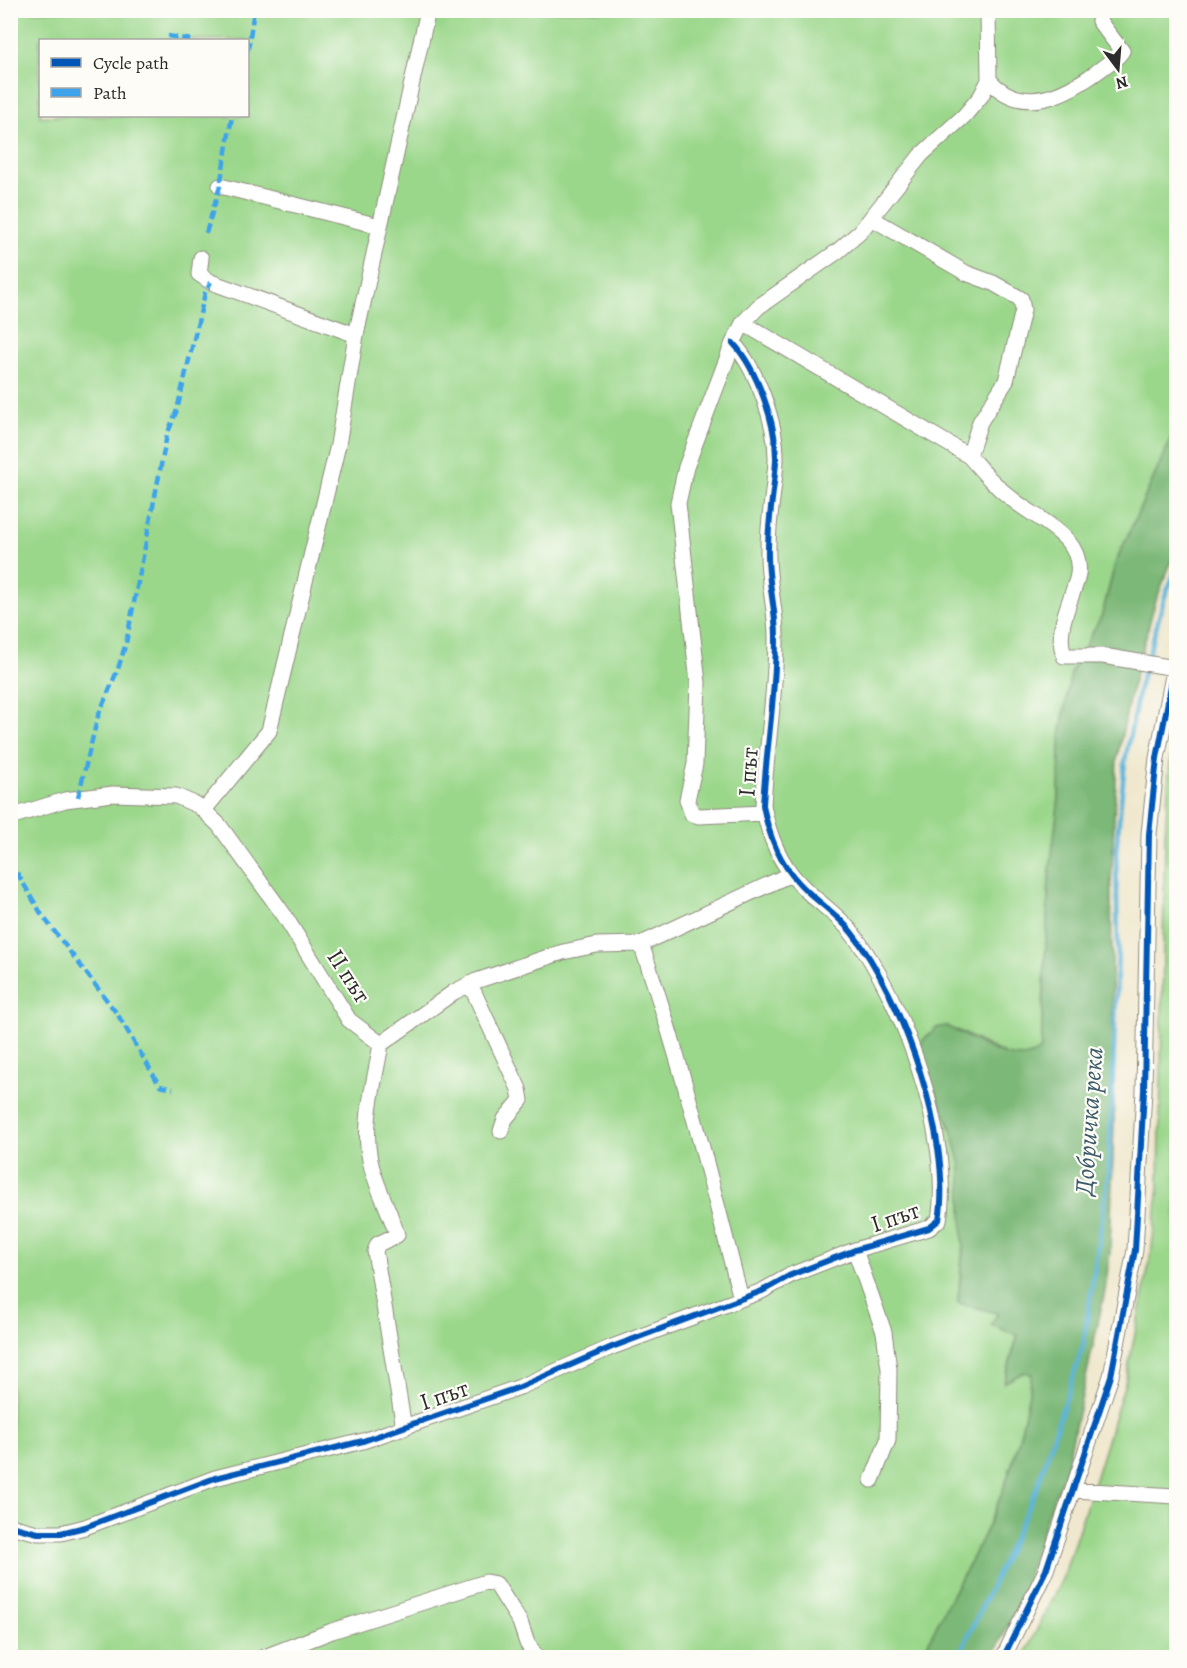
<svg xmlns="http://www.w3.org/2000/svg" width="1187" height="1668" viewBox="0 0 1187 1668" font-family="Alegreya,serif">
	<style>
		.green { fill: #9bd78b; stroke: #63815b; stroke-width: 1.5; fill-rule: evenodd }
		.forest { fill: #7cb877; stroke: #547251; stroke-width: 1.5 }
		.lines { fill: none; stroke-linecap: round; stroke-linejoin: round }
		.stream { stroke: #5db5da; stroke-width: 4.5 }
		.minor-casing { stroke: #8e8a7c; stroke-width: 17 }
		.minor { stroke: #fff; stroke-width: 15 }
		.quiet { stroke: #3ea3eb; stroke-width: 4.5; stroke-dasharray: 9 4.5; stroke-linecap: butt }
		.cycleway-casing { stroke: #fdfcf7; stroke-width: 10 }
		.cycleway { stroke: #0057b8; stroke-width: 6 }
		.labels { text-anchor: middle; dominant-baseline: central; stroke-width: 4.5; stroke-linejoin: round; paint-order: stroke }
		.street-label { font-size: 24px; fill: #2b2b2b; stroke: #fdfcf7 }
		.water-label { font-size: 26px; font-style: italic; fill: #3c5b68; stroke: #fdfcf7 }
	</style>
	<rect width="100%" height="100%" fill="#fdfcf7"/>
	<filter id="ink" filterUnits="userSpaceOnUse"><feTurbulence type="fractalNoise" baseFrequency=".0167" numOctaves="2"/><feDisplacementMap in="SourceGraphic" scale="12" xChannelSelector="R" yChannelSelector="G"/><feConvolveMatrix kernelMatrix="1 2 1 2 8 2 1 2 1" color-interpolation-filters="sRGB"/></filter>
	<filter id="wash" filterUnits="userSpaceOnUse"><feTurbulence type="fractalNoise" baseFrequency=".008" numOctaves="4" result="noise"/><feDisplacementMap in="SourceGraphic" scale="24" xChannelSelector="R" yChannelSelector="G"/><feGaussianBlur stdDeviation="1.35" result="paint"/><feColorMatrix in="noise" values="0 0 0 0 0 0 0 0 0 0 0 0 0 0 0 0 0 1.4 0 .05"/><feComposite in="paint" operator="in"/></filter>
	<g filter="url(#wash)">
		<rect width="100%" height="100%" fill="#f0e8ce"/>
		<path class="green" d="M11,11H1176V428L1115,564L1102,615L1071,672L1060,737L1059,798L1049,878L1041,1050C1032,1057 1024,1059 1012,1058L957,1030L929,1079C942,1107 955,1134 961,1165C970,1207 960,1260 958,1303L998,1313L992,1324L1018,1335L1004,1382L1024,1372L1032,1374C1025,1422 1013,1469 993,1514C972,1563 942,1608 922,1657L11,1658ZM40,40H248V116H40Z
			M1176,729V1657L1023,1658L1063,1577L1091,1492L1125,1383L1151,1255L1159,1186L1165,835L1170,760Z"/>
		<path class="forest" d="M1176,428V550L1155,603L1131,691L1117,759L1111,884L1114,1120L1110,1252L1105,1291L1065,1473L1049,1510L1020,1600L993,1657H922C942,1608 972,1563 993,1515C1013,1470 1025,1422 1032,1374L1024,1372L1004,1383L1018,1335L991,1325L998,1313L958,1303L963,1250L961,1165L951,1127L920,1057V1043L936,1028L945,1026C974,1036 1013,1073 1041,1049L1049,878L1059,798L1060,737L1071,672L1102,615L1115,564Z"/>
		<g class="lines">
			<path class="stream" d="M958,1658L1036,1490L1083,1346L1109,1172L1118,948L1116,851L1125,761L1139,688L1165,596L1176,569"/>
		</g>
	</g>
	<g filter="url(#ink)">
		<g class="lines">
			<defs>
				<path id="minor" d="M988,10L989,80
					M220,186L379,226
					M873,219L966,273L993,283L1021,299L1023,310L1006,381L980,422L969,456C983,472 995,486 1012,499C1037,520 1088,538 1077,579C1070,603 1055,630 1064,656H1103L1175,668
					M201,258L199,274L211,282L356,335
					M743,323L969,456
					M204,810L269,731L338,445L356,335L428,10
					M764,813L699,816L692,814L687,800L695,764L698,683L678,503L686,467L733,343L743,323L758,307L838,251L860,232L921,155L964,116L981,96L989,80C1029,124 1081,85 1118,56L1122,51L1099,21
					M10,817L65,800L113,794L176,796L199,806L219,825L284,915L349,1020L381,1044L454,992L476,981L563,952L597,945L641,944L791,874
					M641,944C681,1060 711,1180 741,1299
					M470,984L519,1089L521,1100L505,1119L501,1131
					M381,1044C375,1081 362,1123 370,1160C375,1186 390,1210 397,1235L378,1244L375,1251L404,1428
					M855,1250L884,1332L889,1369L888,1440L872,1480
					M1074,1490L1176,1496
					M10,1526L38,1533H61L85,1527L215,1478L363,1441L520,1387L612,1347L762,1291L791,1275L855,1250L929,1228L939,1220C953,1140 902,996 852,933C837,913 815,901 799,883C779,862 768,833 763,805C766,749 776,694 776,637C776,610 768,583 768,556C767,524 774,493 776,461C777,425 757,369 733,343
					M262,1658L332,1631L486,1582L496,1584L520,1622L527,1643L537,1658
					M1003,1658L1046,1570L1111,1376L1135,1250L1144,1091L1149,834L1157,758L1176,660"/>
			</defs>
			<use href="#minor" class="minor-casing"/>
			<use href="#minor" class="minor"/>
			<path class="quiet" d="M168,36L192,40
				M248,50L254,10
				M206,233L220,186L232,116
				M78,797L98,716L118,669L126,643L167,435L177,410L205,293L211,282
				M10,861L42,915L118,1015L160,1086L173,1089"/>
			<defs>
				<path id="cycleway" d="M10,1526L38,1533H61L85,1527L215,1478L363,1441L520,1387L612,1347L762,1291L791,1275L855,1250L929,1228L939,1220C953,1140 902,996 852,933C837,913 815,901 799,883C779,862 768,833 763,805C766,749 776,694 776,637C776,610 768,583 768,556C767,524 774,493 776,461C777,425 757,369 733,343
					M1003,1658L1046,1570L1111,1376L1135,1250L1144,1091L1149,834L1157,758L1176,660"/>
			</defs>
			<use href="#cycleway" class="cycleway-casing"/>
			<use href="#cycleway" class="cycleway"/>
		</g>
	</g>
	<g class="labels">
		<g class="street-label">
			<text transform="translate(748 772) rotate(-86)">І път</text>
			<text transform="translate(349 976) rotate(57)">ІІ път</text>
			<text transform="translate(895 1217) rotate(-19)">І път</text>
			<text transform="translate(444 1395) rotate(-19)">І път</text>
		</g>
		<g class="water-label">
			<text transform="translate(1089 1121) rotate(-86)">Добричка река</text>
		</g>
	</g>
	<rect width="1187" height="1668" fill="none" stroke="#fdfcf7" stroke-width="36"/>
	<rect x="39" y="39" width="210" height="78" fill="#fdfcf7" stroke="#a9a8a5" stroke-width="1.5"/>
	<rect x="51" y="58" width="30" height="9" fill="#0057b8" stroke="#a9a8a5" stroke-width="1.5"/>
	<text x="93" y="69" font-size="18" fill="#2b2b2b">Cycle path</text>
	<rect x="51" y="88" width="30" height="9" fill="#3ea3eb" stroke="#a9a8a5" stroke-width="1.5"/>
	<text x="93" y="99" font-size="18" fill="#2b2b2b">Path</text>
	<g transform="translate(1118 69) rotate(164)" stroke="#fdfcf7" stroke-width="4.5" paint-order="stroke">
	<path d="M0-4.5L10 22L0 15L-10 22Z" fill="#2b2b2b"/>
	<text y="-9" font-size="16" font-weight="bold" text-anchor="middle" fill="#2b2b2b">N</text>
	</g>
</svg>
